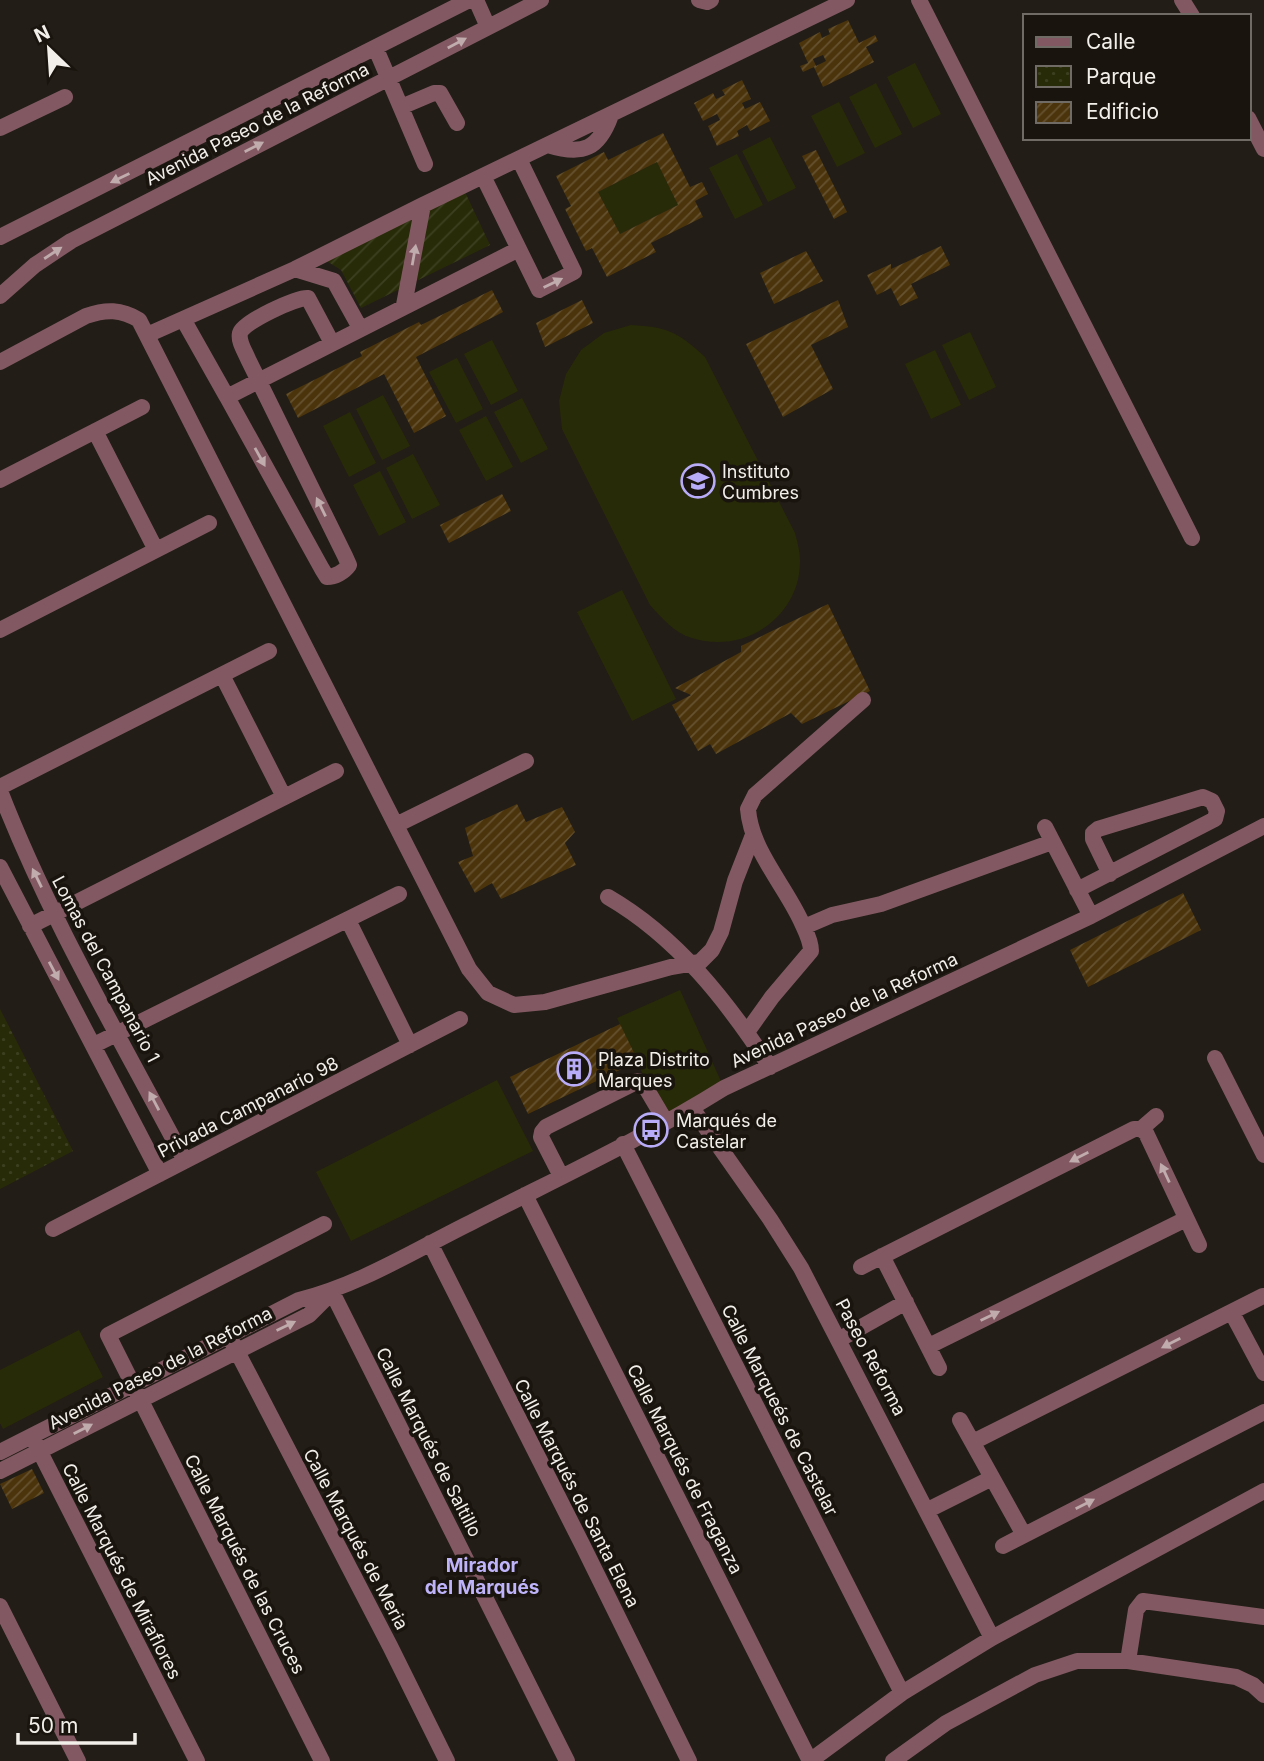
<svg xmlns="http://www.w3.org/2000/svg" width="1264" height="1761" viewBox="0 0 1264 1761" font-family="Inter,sans-serif">
	<style>
		.grass { fill: #282b08 }
		.park { fill: url(#park-dots) }
		.garden { fill: url(#garden-furrows) }
		.building { fill: url(#building-hatch); fill-rule: evenodd }
		.lines { fill: none; stroke-linecap: round; stroke-linejoin: round }
		.minor { stroke: #825963; stroke-width: 16 }
		.oneway { fill: #c0abad }
		.labels { text-anchor: middle; dominant-baseline: central; stroke-width: 7; stroke-linejoin: round; paint-order: stroke }
		.street-label { font-size: 18px; fill: #f2eee9; stroke: #19140d }
		.poi-label { font-size: 18px; fill: #f2eee9; stroke: #19140d; text-anchor: start }
		.neighbourhood-label { font-size: 19px; font-weight: bold; fill: #bfb3fa; stroke: #19140d }
	</style>
	<defs>
		<pattern id="park-dots" width="8" height="8" patternUnits="userSpaceOnUse" patternTransform="scale(1.75)"><rect width="8" height="8" fill="#282b08"/><path d="M2 2h.1M6 6h.1" fill="none" stroke="#3d4020" stroke-width="1.8" stroke-linecap="round"/></pattern>
		<pattern id="garden-furrows" width="10" height="10" patternUnits="userSpaceOnUse" patternTransform="scale(1.75)"><rect width="10" height="10" fill="#282b08"/><path d="M-1 1l2-2M0 10L10 0M9 11l2-2" fill="none" stroke="#3d4020"/></pattern>
		<pattern id="building-hatch" width="6" height="6" patternUnits="userSpaceOnUse" patternTransform="scale(1.75)"><rect width="6" height="6" fill="#4b340c"/><path d="M-1 1l2-2M0 6l6-6M5 7l2-2" fill="none" stroke="#65522f"/></pattern>
	</defs>
	<rect width="100%" height="100%" fill="#221d16"/>
	<path class="grass" d="M915,63L941,114L913,128L887,77Z
		M876,83L902,134L875,148L849,97Z
		M839,102L865,153L837,167L811,116Z
		M770,137L796,188L768,202L742,151Z
		M737,154L763,205L735,219L709,168Z
		M657,162L678,205L620,234L598,192Z
		M631,325C668,327 678,332 705,357L795,533C797,541 800,551 800,560C801,616 745,655 692,638C674,633 662,618 650,605L562,429L559,401L566,374L581,350L604,333Z
		M970,332L996,387L969,400L942,345Z
		M492,340L518,391L491,405L464,354Z
		M935,350L961,405L931,419L905,364Z
		M457,358L483,409L456,423L429,372Z
		M383,395L410,446L382,460L356,409Z
		M522,398L548,449L521,463L494,412Z
		M350,412L376,463L349,477L323,426Z
		M486,416L513,467L486,481L459,430Z
		M413,454L440,505L412,519L386,468Z
		M380,471L406,522L379,536L353,485Z
		M622,590L676,699L632,721L577,612Z
		M680,990L724,1088L662,1116L617,1018Z
		M497,1080L533,1151L351,1241L316,1172Z
		M79,1330L103,1377L3,1429L0,1423V1370Z"/>
	<path class="park" d="M0,1009L73,1151L0,1189Z"/>
	<path class="garden" d="M465,192L490,245L361,308L341,270L325,260Z"/>
	<path class="building" d="M848,20L859,43L875,35L878,41L866,47L874,62L823,87L814,67L803,72L800,66L808,63L799,43L820,32L822,38L830,34L828,29ZM823,55L826,61L816,66L813,59Z
		M742,80L751,99L742,103L745,109L760,102L770,121L750,131L747,125L737,131L739,136L717,146L708,126L720,120L717,114L703,121L694,103L713,93L716,99L725,95L722,90Z
		M663,133L690,187L702,182L708,194L695,201L703,217L651,243L656,252L607,277L592,248L586,251L565,209L571,206L556,176L604,152L608,160ZM657,162L678,205L620,234L598,192Z
		M816,150L847,212L834,219L802,156Z
		M941,246L950,265L911,284L918,298L900,306L891,288L877,295L867,275L891,264V269Z
		M806,251L823,281L774,304L760,273Z
		M492,290L503,312L416,357L446,416L414,433L384,374L298,418L286,394L362,356L360,352L419,322L421,325Z
		M582,300L593,323L545,347L536,323Z
		M838,300L848,327L811,345L833,389L783,417L746,344Z
		M502,494L511,511L449,543L440,525Z
		M828,604L870,691L802,724L791,713L716,754L710,744L698,751L672,705L691,695L675,688L741,652V646Z
		M517,804L526,822L562,807L575,832L565,843L576,865L501,899L492,883L475,893L458,862L473,856L465,828Z
		M1183,893L1201,930L1088,987L1070,950Z
		M620,1024L638,1061L528,1114L510,1077Z
		M32,1469L44,1493L12,1509L0,1484Z"/>
	<g class="lines">
		<path class="minor" d="M476,0L488,27
			M699,0L707,2L711,0
			M919,0L1192,538
			M1182,0L1192,16
			M376,49L425,164
			M401,107L434,93H440L457,123
			M1248,118L1264,149
			M0,128L65,97
			M548,145C583,156 599,149 611,115
			M483,176L539,290L574,272L519,159
			M0,237L469,0
			M295,269L334,281L360,328
			M0,296L35,265L71,241L541,0
			M404,305L423,205
			M183,319L227,397L519,249
			M147,335L295,269L423,205L847,0
			M0,362L86,316C106,309 121,309 139,320L469,969L488,993L514,1005L545,1002L671,967L700,962L712,950L721,932L735,881L753,835
			M227,397L322,569L327,577C335,577 344,572 349,565L345,556L248,359C245,351 238,342 240,333C243,322 297,297 308,298L332,343
			M95,431L156,550
			M0,480L142,407
			M0,630L209,523
			M222,675L284,797
			M0,787L269,651
			M0,791C50,920 121,1039 185,1161
			M396,825L526,761
			M1045,827L1091,916
			M0,867L160,1174
			M1077,890L1215,819L1217,811L1212,801L1203,797L1098,829L1093,833V839L1110,874
			M608,897C677,937 727,1001 770,1067
			M348,920L410,1045
			M30,926L336,771
			M804,927L832,915L881,904L1052,842
			M747,1032L772,997L811,951C811,940 805,930 801,921C784,884 751,850 748,809L755,795L863,700
			M94,1045L399,894
			M1215,1058L1264,1155
			M692,1108L770,1219L801,1268L992,1638
			M1141,1129L1146,1133L1199,1245
			M623,1144L902,1693
			M561,1176L541,1137L542,1132L546,1127L638,1081L643,1083L666,1122
			M525,1195L810,1761
			M53,1229L460,1019
			M430,1243L583,1546L689,1761
			M882,1256L939,1368
			M861,1267L1134,1129H1141L1156,1116
			M332,1292L567,1761
			M1232,1313L1264,1373
			M229,1336L390,1646L447,1761
			M840,1339L906,1302
			M929,1346L1186,1219
			M960,1420L1024,1535
			M973,1442L1263,1296
			M36,1444L197,1761
			M0,1452L299,1300C360,1285 417,1249 474,1221C558,1178 644,1138 724,1088L1091,916L1264,826
			M0,1471L309,1315L330,1294
			M928,1510L992,1478
			M1003,1546L1264,1412
			M0,1606L78,1761
			M1128,1661L1136,1610L1143,1601L1264,1617
			M322,1761L108,1335L324,1224
			M810,1761L902,1693L992,1638L1264,1491
			M893,1761L946,1723L1035,1675L1077,1661H1128L1236,1677L1253,1685L1264,1695"/>
	</g>
	<defs><path id="oneway-solid" d="M-6-.8H1V-3.2L6.5 0L1 3.2V.8H-6Z" transform="scale(1.75)"/></defs>
	<g class="oneway">
		<use href="#oneway-solid" transform="translate(457 43) rotate(-28)"/>
		<use href="#oneway-solid" transform="translate(254 147) rotate(-27)"/>
		<use href="#oneway-solid" transform="translate(120 178) rotate(154)"/>
		<use href="#oneway-solid" transform="translate(53 253) rotate(-33)"/>
		<use href="#oneway-solid" transform="translate(414 255) rotate(-80)"/>
		<use href="#oneway-solid" transform="translate(553 283) rotate(-26)"/>
		<use href="#oneway-solid" transform="translate(260 457) rotate(61)"/>
		<use href="#oneway-solid" transform="translate(321 507) rotate(-116)"/>
		<use href="#oneway-solid" transform="translate(37 878) rotate(-116)"/>
		<use href="#oneway-solid" transform="translate(54 971) rotate(62)"/>
		<use href="#oneway-solid" transform="translate(154 1101) rotate(-118)"/>
		<use href="#oneway-solid" transform="translate(1079 1157) rotate(153)"/>
		<use href="#oneway-solid" transform="translate(1165 1173) rotate(-115)"/>
		<use href="#oneway-solid" transform="translate(990 1316) rotate(-26)"/>
		<use href="#oneway-solid" transform="translate(286 1326) rotate(-26)"/>
		<use href="#oneway-solid" transform="translate(1171 1343) rotate(153)"/>
		<use href="#oneway-solid" transform="translate(83 1429) rotate(-27)"/>
		<use href="#oneway-solid" transform="translate(1085 1504) rotate(-27)"/>
	</g>
	<defs>
		<symbol id="school-ring" viewBox="-11 -11 22 22"><circle r="9.5" fill="#19140d" stroke="#b8abf7" stroke-width="1.5"/><path d="M0-5L7-2L0 1L-7-2ZM-4 1L0 2.5L4 1V4Q0 6-4 4Z" fill="#b8abf7"/></symbol>
		<symbol id="building-ring" viewBox="-11 -11 22 22"><circle r="9.5" fill="#19140d" stroke="#b8abf7" stroke-width="1.5"/><path d="M-4-6H4V6H1V3H-1V6H-4ZM-2.5-4.3h1.7v1.8h-1.7ZM.8-4.3h1.7v1.8H.8ZM-2.5-1h1.7V.8h-1.7ZM.8-1h1.7V.8H.8Z" fill="#b8abf7"/></symbol>
		<symbol id="bus-ring" viewBox="-11 -11 22 22"><circle r="9.5" fill="#19140d" stroke="#b8abf7" stroke-width="1.5"/><path d="M-5-6H5V4H4V6H2V4H-2V6H-4V4H-5ZM-3.5-4V0h7V-4ZM-3.5 1.2v1.5H-2V1.2ZM2 1.2v1.5H3.5V1.2Z" fill="#b8abf7"/></symbol>
	</defs>
	<g fill-rule="evenodd">
		<use href="#school-ring" x="679" y="462" width="38" height="38"/>
		<use href="#building-ring" x="555" y="1050" width="38" height="38"/>
		<use href="#bus-ring" x="632" y="1111" width="38" height="38"/>
	</g>
	<g class="labels">
		<g class="street-label">
			<text transform="translate(257 124) rotate(-27)">Avenida Paseo de la Reforma</text>
			<text transform="translate(106 969) rotate(62)">Lomas del Campanario 1</text>
			<text transform="translate(844 1010) rotate(-25)">Avenida Paseo de la Reforma</text>
			<text transform="translate(248 1107) rotate(-27)">Privada Campanario 98</text>
			<text transform="translate(871 1357) rotate(62)">Paseo Reforma</text>
			<text transform="translate(160 1368) rotate(-27)">Avenida Paseo de la Reforma</text>
			<text transform="translate(780 1410) rotate(63)">Calle Marqueés de Castelar</text>
			<text transform="translate(429 1442) rotate(63)">Calle Marqués de Saltillo</text>
			<text transform="translate(685 1469) rotate(63)">Calle Marqués de Fraganza</text>
			<text transform="translate(577 1493) rotate(63)">Calle Marqués de Santa Elena</text>
			<text transform="translate(356 1539) rotate(62)">Calle Marqués de Meria</text>
			<text transform="translate(245 1564) rotate(63)">Calle Marqués de las Cruces</text>
			<text transform="translate(122 1571) rotate(63)">Calle Marqués de Miraflores</text>
		</g>
		<g class="poi-label">
			<text x="722" y="471">Instituto<tspan x="722" dy="21">Cumbres</tspan></text>
			<text x="598" y="1059">Plaza Distrito<tspan x="598" dy="21">Marques</tspan></text>
			<text x="676" y="1120">Marqués de<tspan x="676" dy="21">Castelar</tspan></text>
		</g>
		<g class="neighbourhood-label">
			<text x="482" y="1565">Mirador<tspan x="482" dy="22">del Marqués</tspan></text>
		</g>
	</g>
	<rect x="1023" y="14" width="228" height="126" fill="#19140d" stroke="#706b65" stroke-width="2"/>
	<rect x="1036" y="37" width="35" height="10" fill="#825963" stroke="#706b65" stroke-width="2"/>
	<text x="1086" y="49" font-size="21" fill="#f2eee9">Calle</text>
	<rect x="1036" y="66" width="35" height="21" fill="url(#park-dots)" stroke="#706b65" stroke-width="2"/>
	<text x="1086" y="84" font-size="21" fill="#f2eee9">Parque</text>
	<rect x="1036" y="102" width="35" height="21" fill="url(#building-hatch)" stroke="#706b65" stroke-width="2"/>
	<text x="1086" y="119" font-size="21" fill="#f2eee9">Edificio</text>
	<g transform="translate(49 49) rotate(335)" stroke="#19140d" stroke-width="5" paint-order="stroke">
	<path d="M0-5L12 26L0 18L-12 26Z" fill="#f2eee9"/>
	<text y="-10" font-size="19" font-weight="bold" text-anchor="middle" fill="#f2eee9">N</text>
	</g>
	<path d="M18 1733v10h117v-10" fill="none" stroke="#f2eee9" stroke-width="3.5"/>
	<text x="28" y="1733" font-size="21" fill="#f2eee9" stroke="#19140d" stroke-width="5" paint-order="stroke">50 m</text>
</svg>
